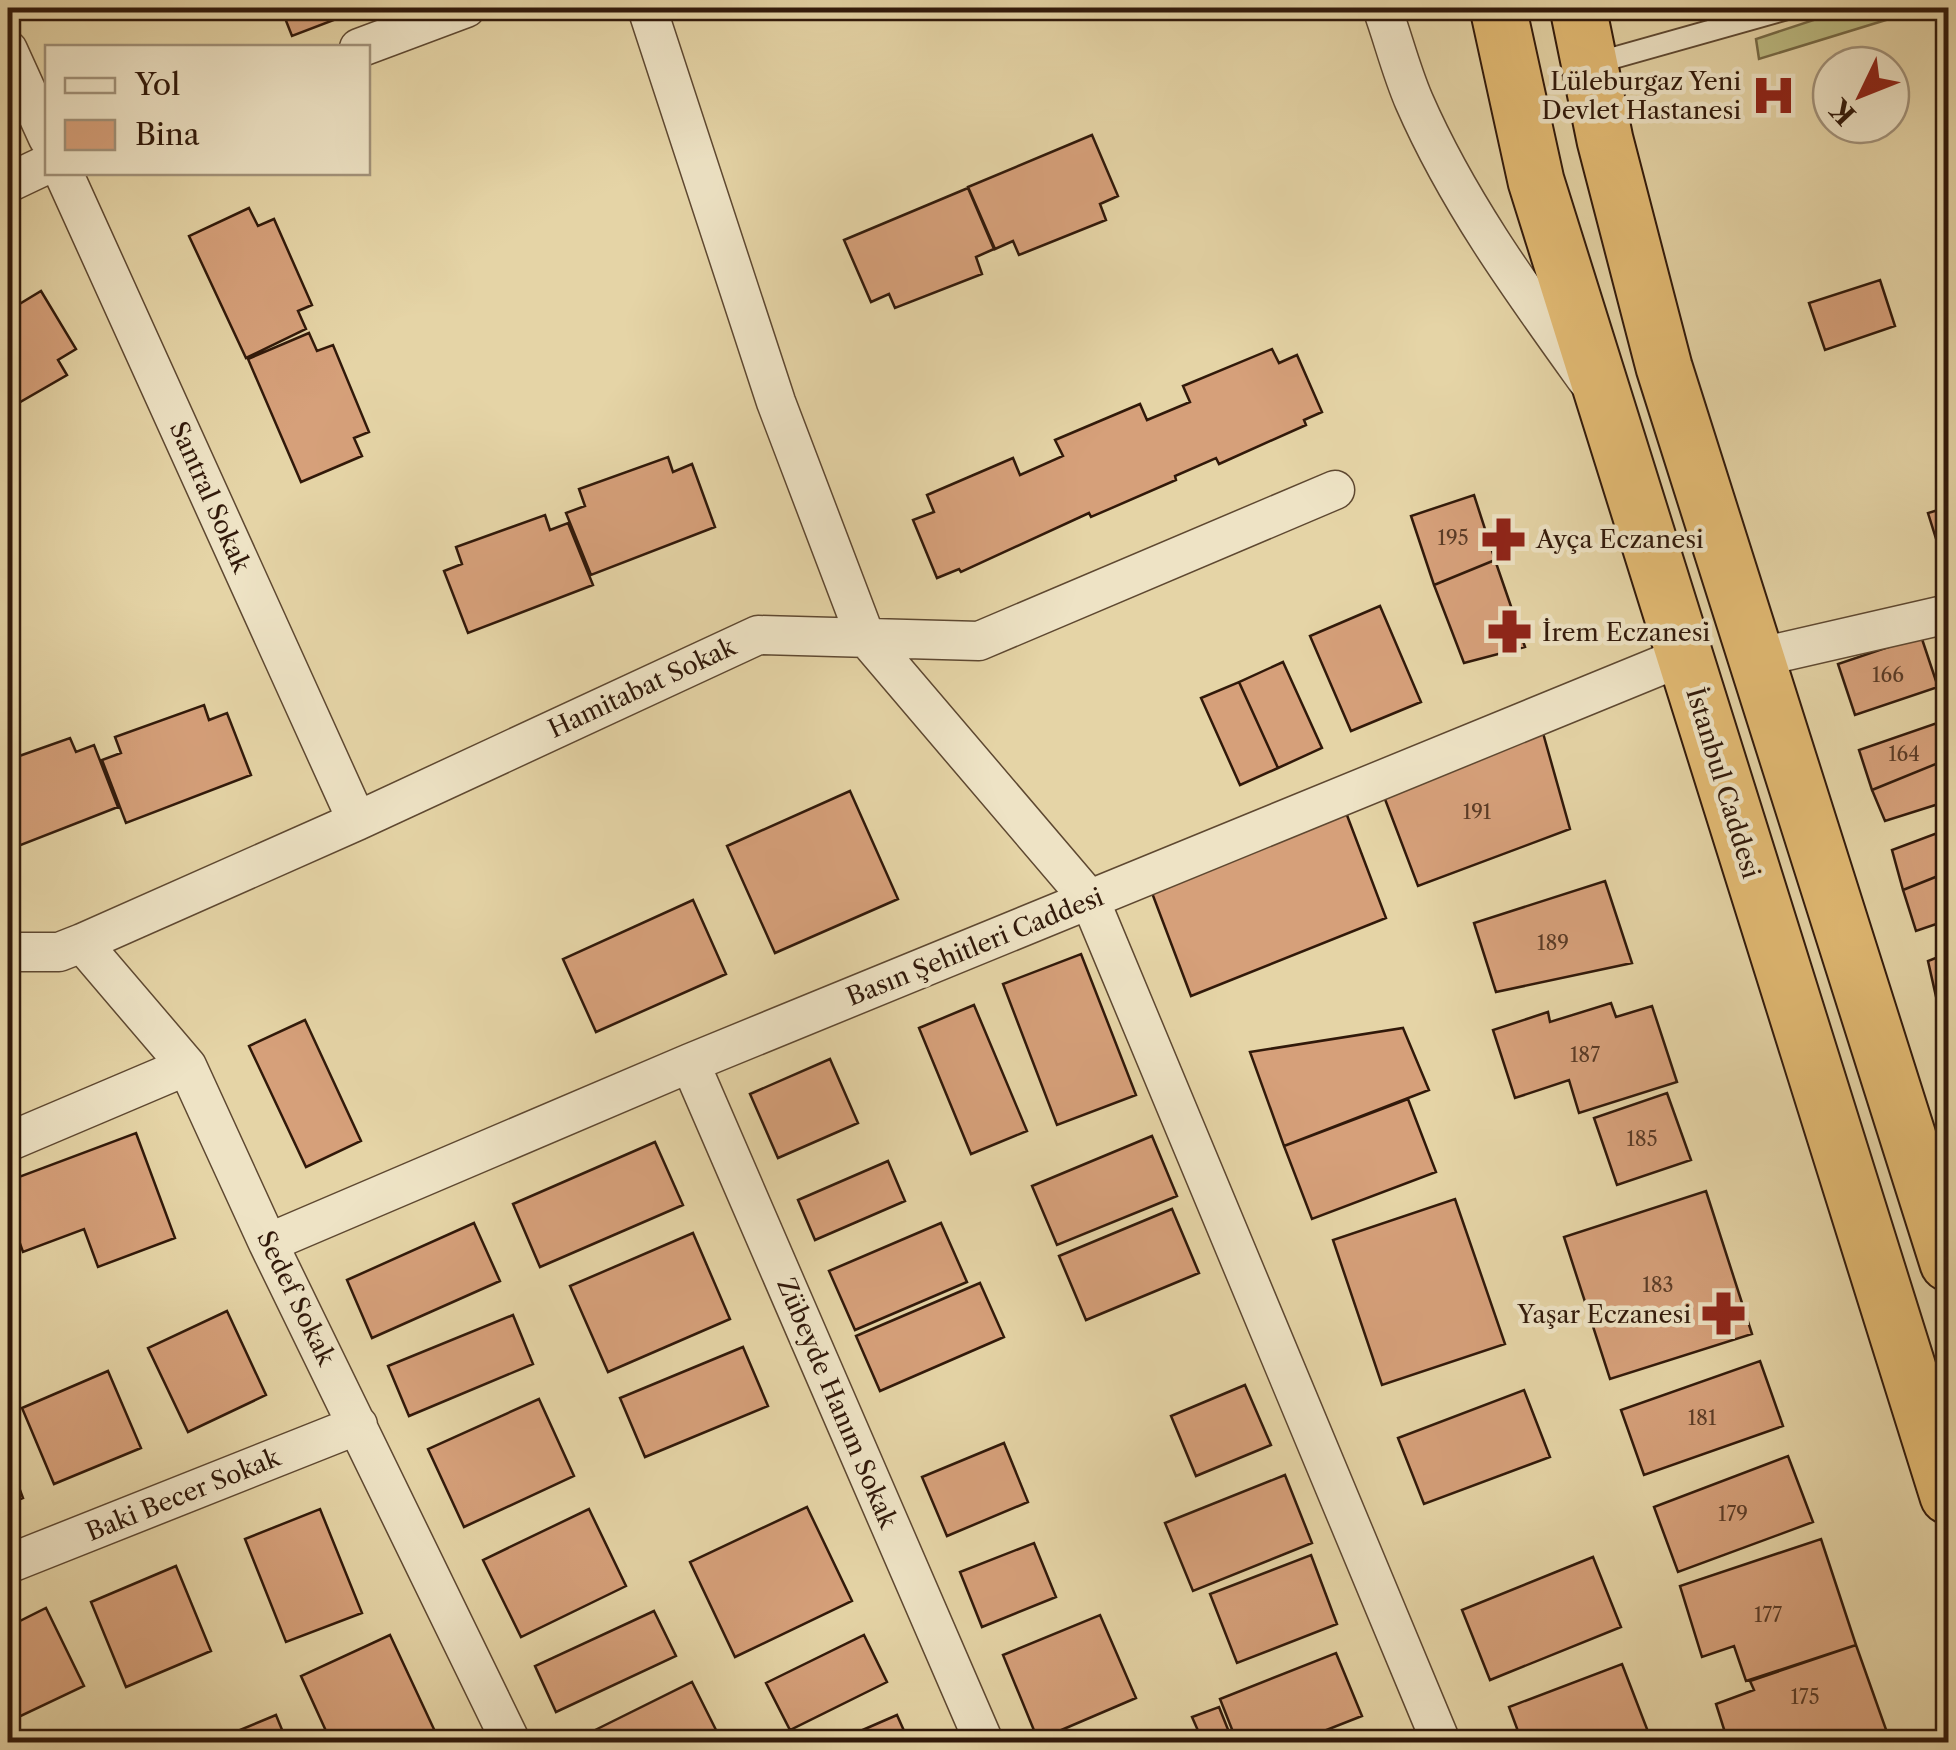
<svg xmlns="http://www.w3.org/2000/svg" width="1956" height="1750" viewBox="0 0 1956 1750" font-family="'Libre Caslon Text',serif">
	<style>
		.green { fill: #bcbb82; stroke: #766a46; stroke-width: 2.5 }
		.building { fill: #d6a07a; stroke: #31190a; stroke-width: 2.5 }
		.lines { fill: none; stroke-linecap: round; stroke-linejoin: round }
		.lane-casing { stroke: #5e4831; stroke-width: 24 }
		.street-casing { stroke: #5e4831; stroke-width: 41 }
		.highway-casing { stroke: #31190a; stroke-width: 59 }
		.lane { stroke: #eee3c5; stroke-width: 20 }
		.street { stroke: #eee3c5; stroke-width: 38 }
		.highway { stroke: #e2ba73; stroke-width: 55 }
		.labels { text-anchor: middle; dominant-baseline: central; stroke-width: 9; stroke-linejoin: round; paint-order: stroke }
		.number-label { font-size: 20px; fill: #5a3b26 }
		.poi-label { font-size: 25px; fill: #31190a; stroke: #eee3c5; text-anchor: end }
		.street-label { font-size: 25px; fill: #31190a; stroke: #eee3c5 }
	</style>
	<rect width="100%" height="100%" fill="#e5d4a6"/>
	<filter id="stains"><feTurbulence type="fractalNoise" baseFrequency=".002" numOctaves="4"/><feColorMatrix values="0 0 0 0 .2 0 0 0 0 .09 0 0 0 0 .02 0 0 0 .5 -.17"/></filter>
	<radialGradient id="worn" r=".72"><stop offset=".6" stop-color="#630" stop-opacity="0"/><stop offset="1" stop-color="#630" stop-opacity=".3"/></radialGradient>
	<path class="green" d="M1850,8H1925L1759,59L1756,39Z"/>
	<path class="building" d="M281,8H365L292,36Z
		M1092,135L1118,196L1100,204L1106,220L1019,255L1013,241L995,249L968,187Z
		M968,188L994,249L976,257L982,274L895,308L889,294L871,302L844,240Z
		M249,208L258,226L274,219L312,305L298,311L306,329L246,358L189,236Z
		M1880,280L1895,326L1825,350L1809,303Z
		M41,291L76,349L58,360L67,375L8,409V311Z
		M309,333L317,351L333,345L369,432L354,438L362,456L301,482L248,359Z
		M1272,349L1279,363L1297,355L1322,412L1304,420L1306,425L1219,464L1216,458L1175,476L1176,480L1091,517L1089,513L961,572L959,569L937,578L913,520L934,512L927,495L1013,458L1020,475L1063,456L1055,440L1140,404L1147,420L1190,402L1183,386Z
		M668,457L673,472L692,464L715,527L591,575L566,513L585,506L579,489Z
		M1474,495L1495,560L1434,585L1411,516Z
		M1948,507V542L1938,545L1928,513Z
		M545,515L550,530L568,523L593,585L468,633L444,571L462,564L456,547Z
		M1495,560L1525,647L1464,663L1434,585Z
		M1380,606L1421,702L1351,731L1310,636Z
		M1921,636L1938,687L1855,715L1838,664Z
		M1283,662L1322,748L1278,768L1239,682Z
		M1239,682L1278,768L1240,785L1201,698Z
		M204,705L209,720L227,713L251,775L126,823L102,760L121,753L115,737Z
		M1940,722L1948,740V759L1872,790L1859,750Z
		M1543,733L1570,829L1418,886L1383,794Z
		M70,738L76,752L94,745L118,807L8,850V760Z
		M1948,759V801L1885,821L1872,790Z
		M850,791L898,899L775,953L727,846Z
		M1345,810L1386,918L1191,996L1149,885Z
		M1948,829V872L1903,890L1892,850Z
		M1948,872V920L1916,931L1903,890Z
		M1605,881L1632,963L1496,992L1474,923Z
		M693,900L726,974L596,1032L563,959Z
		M1948,953V997L1937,1001L1928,961Z
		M1081,954L1136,1095L1057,1125L1003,984Z
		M1948,997V1034L1937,1001Z
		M1611,1003L1616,1017L1652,1006L1677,1082L1579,1113L1569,1080L1515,1098L1493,1030L1548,1012L1550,1022Z
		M974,1005L1027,1131L971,1154L919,1028Z
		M305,1020L361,1141L306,1167L249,1046Z
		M1403,1028L1429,1090L1284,1146L1250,1052Z
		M830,1059L858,1123L778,1158L750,1094Z
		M1667,1093L1691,1160L1617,1185L1594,1118Z
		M1408,1099L1436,1172L1312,1219L1284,1146Z
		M136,1133L175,1238L98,1267L84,1229L23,1252L8,1210V1181Z
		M1152,1136L1177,1196L1057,1245L1032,1186Z
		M655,1142L683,1205L540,1267L513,1204Z
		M888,1161L905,1201L815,1240L798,1200Z
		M1706,1191L1752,1334L1610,1379L1564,1237Z
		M1455,1199L1505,1344L1382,1385L1333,1240Z
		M1172,1209L1199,1273L1086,1320L1059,1256Z
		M474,1223L500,1281L372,1338L347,1280Z
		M941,1223L967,1282L855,1330L829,1271Z
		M693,1233L730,1319L608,1372L570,1286Z
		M980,1283L1004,1337L880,1391L856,1336Z
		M227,1311L266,1395L188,1432L148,1348Z
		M513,1315L533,1364L409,1416L388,1366Z
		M743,1347L768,1406L645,1457L620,1398Z
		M1760,1361L1783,1426L1644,1475L1621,1410Z
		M108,1371L141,1448L54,1484L22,1408Z
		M1245,1385L1271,1445L1196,1476L1171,1416Z
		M1524,1390L1550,1457L1424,1504L1398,1438Z
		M539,1399L574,1476L464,1527L428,1449Z
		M1004,1443L1028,1502L947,1536L922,1477Z
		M1788,1456L1813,1522L1678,1572L1654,1507Z
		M8,1458L23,1498L8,1504Z
		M1285,1475L1312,1543L1193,1591L1165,1523Z
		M807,1507L852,1601L735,1657L690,1562Z
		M320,1509L362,1613L286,1642L245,1539Z
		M589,1509L626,1586L521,1637L483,1560Z
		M1821,1539L1856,1645L1746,1681L1734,1646L1702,1657L1680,1586Z
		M1034,1543L1056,1597L982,1627L960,1572Z
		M1311,1555L1337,1624L1237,1663L1210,1594Z
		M1593,1557L1621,1627L1490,1680L1462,1610Z
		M176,1566L211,1651L126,1687L91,1602Z
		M46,1608L84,1686L8,1722V1627Z
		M654,1611L676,1656L556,1712L535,1666Z
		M1100,1615L1136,1698L1038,1740L1003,1655Z
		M390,1635L439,1740L331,1742L301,1676Z
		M864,1635L887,1682L790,1730L766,1683Z
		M1856,1645L1889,1738L1863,1742H1728L1716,1704L1754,1690L1750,1681Z
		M1336,1653L1362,1716L1296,1742H1237L1220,1699Z
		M1622,1664L1652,1742H1522L1509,1707Z
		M692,1682L722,1742H571Z
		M1219,1707L1233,1742H1203L1192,1717Z
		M276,1715L287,1742H211Z
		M897,1715L909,1742H835Z"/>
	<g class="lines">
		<defs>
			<path id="lane" d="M1592,64L1791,8"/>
			<path id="street" d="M647,8L776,402L865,636L1090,900L1441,1742
				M1382,8C1393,38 1401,71 1414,101C1458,202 1523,291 1587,380
				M359,48L466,8
				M8,50L48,138
				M63,172L357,821
				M8,183L48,164
				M1756,658L1948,614
				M82,943L357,821L758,635L979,641L1335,490
				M8,952H59L82,943L187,1066L268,1243L511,1742
				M690,1063L984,1742
				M8,1142L187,1066
				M268,1243L690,1063L1684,656
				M8,1564L358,1425"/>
			<path id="highway" d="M1498,8L1536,181L1948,1496
				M1578,8L1605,140L1664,367L1948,1263"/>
		</defs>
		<use href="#lane" class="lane-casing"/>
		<use href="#street" class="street-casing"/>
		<use href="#highway" class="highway-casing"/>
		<use href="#lane" class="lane"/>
		<use href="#street" class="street"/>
		<use href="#highway" class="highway"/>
	</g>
	<defs>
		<symbol id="hospital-bare" viewBox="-9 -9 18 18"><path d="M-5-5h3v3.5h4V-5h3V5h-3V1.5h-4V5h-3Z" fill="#8f2418" stroke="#eee3c5" stroke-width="2.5" paint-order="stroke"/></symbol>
		<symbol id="pharmacy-bare" viewBox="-9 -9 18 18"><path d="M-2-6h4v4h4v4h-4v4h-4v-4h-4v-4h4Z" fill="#8f2418" stroke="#eee3c5" stroke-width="2.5" paint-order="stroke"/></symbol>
	</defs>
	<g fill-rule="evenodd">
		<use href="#hospital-bare" x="1742" y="64" width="63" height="63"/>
		<use href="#pharmacy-bare" x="1472" y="508" width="63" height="63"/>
		<use href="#pharmacy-bare" x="1478" y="600" width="63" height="63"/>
		<use href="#pharmacy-bare" x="1692" y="1282" width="63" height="63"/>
	</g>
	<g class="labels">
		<g class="number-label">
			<text x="1453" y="538">195</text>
			<text x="1888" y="675">166</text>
			<text x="1904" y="754">164</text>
			<text x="1477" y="812">191</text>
			<text x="1553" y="943">189</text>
			<text x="1585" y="1055">187</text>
			<text x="1642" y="1139">185</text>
			<text x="1658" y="1285">183</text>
			<text x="1702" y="1418">181</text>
			<text x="1733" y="1514">179</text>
			<text x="1768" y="1615">177</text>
			<text x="1805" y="1697">175</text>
		</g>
		<g class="poi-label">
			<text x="1741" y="81">Lüleburgaz Yeni<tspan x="1741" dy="29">Devlet Hastanesi</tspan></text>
			<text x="1536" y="539" text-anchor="start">Ayça Eczanesi</text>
			<text x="1542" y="632" text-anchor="start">İrem Eczanesi</text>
			<text x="1691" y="1314">Yaşar Eczanesi</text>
		</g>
		<g class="street-label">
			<text transform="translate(210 497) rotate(66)">Santral Sokak</text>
			<text transform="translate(642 688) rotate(-25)">Hamitabat Sokak</text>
			<text transform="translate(1723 783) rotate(73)">İstanbul Caddesi</text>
			<text transform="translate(975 947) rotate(-22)">Basın Şehitleri Caddesi</text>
			<text transform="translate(296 1298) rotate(64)">Sedef Sokak</text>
			<text transform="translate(837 1403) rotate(67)">Zübeyde Hanım Sokak</text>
			<text transform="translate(183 1495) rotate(-22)">Baki Becer Sokak</text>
		</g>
	</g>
	<rect width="1956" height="1750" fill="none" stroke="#e5d4a6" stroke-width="40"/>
	<rect x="10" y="10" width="1936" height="1730" fill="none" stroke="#31190a" stroke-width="5"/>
	<rect x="20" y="20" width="1916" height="1710" fill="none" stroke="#31190a" stroke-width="2.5"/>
	<rect x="45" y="45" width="325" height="130" fill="#eee3c5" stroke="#a2927a" stroke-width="2.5"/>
	<rect x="65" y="78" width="50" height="15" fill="#eee3c5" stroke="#a2927a" stroke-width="2.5"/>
	<text x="135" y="95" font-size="30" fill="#31190a">Yol</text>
	<rect x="65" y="120" width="50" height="30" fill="#d6a07a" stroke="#a2927a" stroke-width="2.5"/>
	<text x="135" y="145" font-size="30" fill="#31190a">Bina</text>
	<g transform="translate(1861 95) rotate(227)"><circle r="48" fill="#eee3c5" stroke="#a2927a" stroke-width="2.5"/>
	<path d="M0-8L18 38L0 25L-18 38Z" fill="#8f2418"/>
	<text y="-15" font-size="28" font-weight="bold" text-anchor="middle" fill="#31190a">K</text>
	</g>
	<rect width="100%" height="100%" filter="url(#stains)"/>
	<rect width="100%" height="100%" fill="url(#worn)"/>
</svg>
